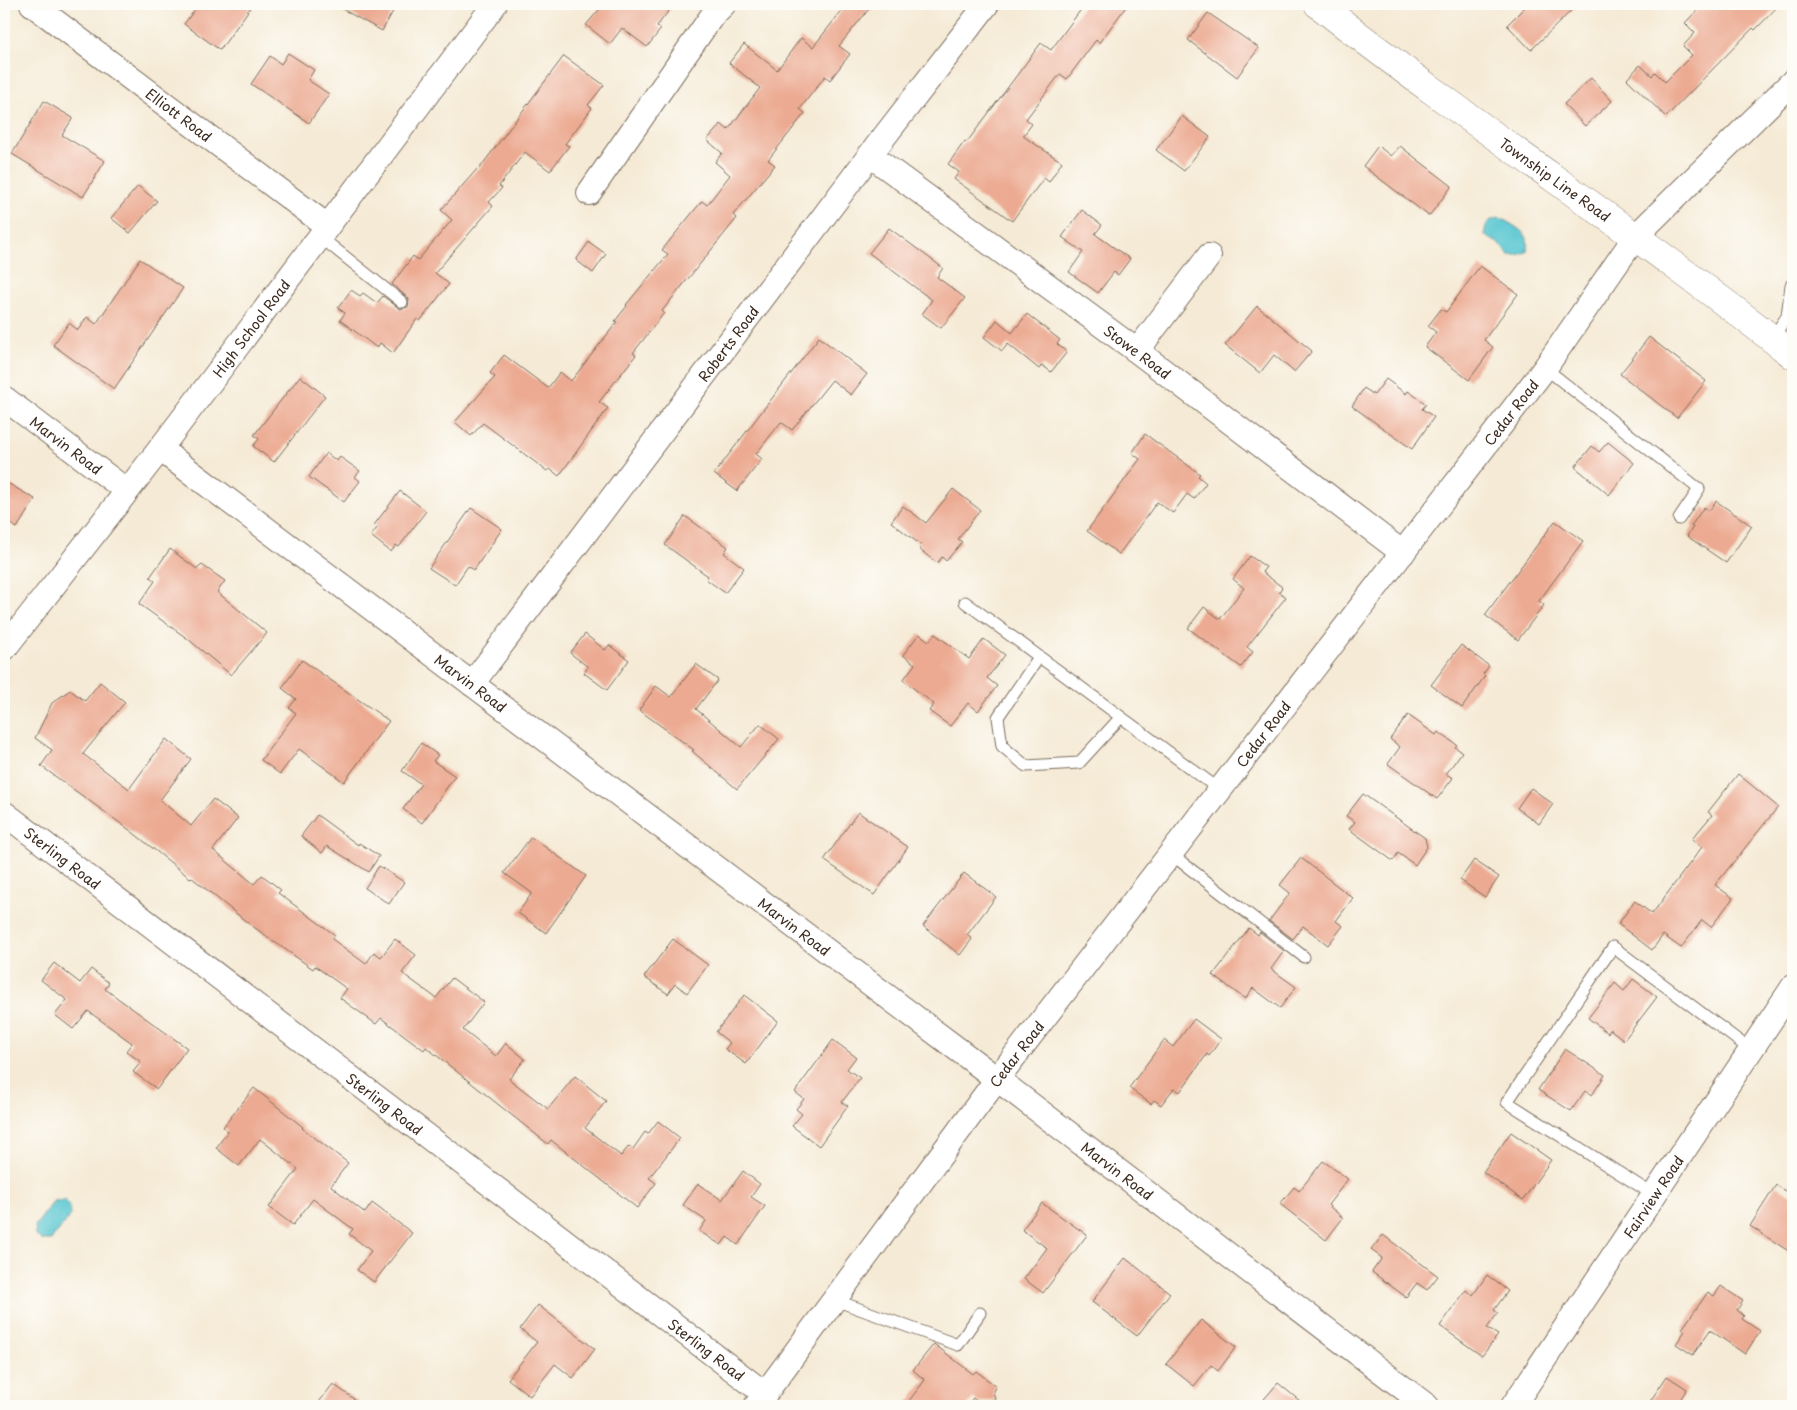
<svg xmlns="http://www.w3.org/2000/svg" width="1797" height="1410" viewBox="0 0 1797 1410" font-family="'Playpen Sans',sans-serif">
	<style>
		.water { fill: #5ac7d2; stroke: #4a7878 }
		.building { fill: #ecaa92 }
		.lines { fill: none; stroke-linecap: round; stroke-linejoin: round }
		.lane-casing { stroke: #7c6d5e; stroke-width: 13 }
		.street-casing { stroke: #7c6d5e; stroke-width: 26 }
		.primary-casing { stroke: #7c6d5e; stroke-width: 29 }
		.lane { stroke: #fff; stroke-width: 11 }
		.street { stroke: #fff; stroke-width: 24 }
		.primary { stroke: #fff; stroke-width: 28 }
		.labels { text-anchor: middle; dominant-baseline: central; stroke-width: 4; stroke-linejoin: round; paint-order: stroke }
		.street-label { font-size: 14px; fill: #3b2a1e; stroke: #fdfcf7 }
	</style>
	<rect width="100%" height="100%" fill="#fdfcf7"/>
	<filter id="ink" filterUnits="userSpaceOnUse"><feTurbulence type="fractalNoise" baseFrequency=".02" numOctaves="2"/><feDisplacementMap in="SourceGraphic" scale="10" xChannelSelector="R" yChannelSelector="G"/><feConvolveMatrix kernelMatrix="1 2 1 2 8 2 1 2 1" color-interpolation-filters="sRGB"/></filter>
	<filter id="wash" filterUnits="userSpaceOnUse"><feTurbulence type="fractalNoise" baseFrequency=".0096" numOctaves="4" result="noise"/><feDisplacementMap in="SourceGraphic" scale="20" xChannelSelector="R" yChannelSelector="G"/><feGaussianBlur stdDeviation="1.12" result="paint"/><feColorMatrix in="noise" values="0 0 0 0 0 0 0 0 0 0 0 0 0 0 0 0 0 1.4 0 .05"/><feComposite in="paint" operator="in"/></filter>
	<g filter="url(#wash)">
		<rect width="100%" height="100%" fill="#f5ead5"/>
		<path class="water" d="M1500,218C1506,221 1521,229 1525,235C1529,239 1527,247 1527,252L1518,255H1508C1501,241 1495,243 1485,235C1484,224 1489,219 1500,218Z
			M64,1200L69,1205L71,1215L51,1240H41L36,1235L35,1226L54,1201Z"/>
		<g id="blocks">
			<path class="building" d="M199,4H253L220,50L184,24Z
				M333,4H397L382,31Z
				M604,4H674L657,26L661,29L647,47L622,28L610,44L586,25Z
				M847,4H873L839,46L850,54L830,80L825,76L800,109L805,113L768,160L775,165L733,215L737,218L662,311L664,313L633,353L636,355L599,402L608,408L559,476L550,469L547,471L483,423L471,436L455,422L495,377L490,373L504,355L548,388L560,372L571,381L617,322L615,321L627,306L626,305L668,254L662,250L702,201L707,205L730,175L715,162L722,153L707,140L721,124L728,130L760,88L729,63L744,44L777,70L801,38L813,47Z
				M1085,4H1128L1099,43L1096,40L1067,79L1060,74L1026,119L1032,124L1023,136L1062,162L1049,182L1044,178L1012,221L954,179L959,172L948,164L965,141L967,142L1041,43L1051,50Z
				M1528,4H1578L1531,50L1507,25Z
				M1703,4H1780L1755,30L1753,28L1666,117L1627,79L1640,65L1652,76L1655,72L1665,82L1692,55L1683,46L1695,33L1685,23Z
				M1208,13L1259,48L1237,77L1188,40Z
				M288,53L314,70L308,80L329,94L309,123L251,84L270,56L281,64Z
				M564,56L604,85L588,105L592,108L565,144L569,146L550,171L525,152L499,186L502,188L489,202L493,206L435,273L449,284L420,321L417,319L393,353L380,343L377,348L340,320L345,313L338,308L351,290L360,296L363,293L377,303L383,296L400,309L408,307L409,299L392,284L413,256L418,260L452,220L441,210L478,168L479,169Z
				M1591,78L1612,101L1585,126L1564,104Z
				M44,101L73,118L62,135L105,161L83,197L12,154Z
				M1182,116L1210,137L1184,171L1156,150Z
				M1378,146L1391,156L1400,146L1452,186L1429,216L1363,166Z
				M138,186L157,201L130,233L111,218Z
				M1082,210L1102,225L1095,234L1130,259L1118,275L1114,272L1098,293L1069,272L1083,252L1062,237Z
				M889,228L943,268L937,277L965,298L941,328L922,314L932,300L869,253Z
				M589,242L606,254L593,273L576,260Z
				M140,259L183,288L114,389L53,345L69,323L78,330L87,317L96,324Z
				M1480,266L1518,294L1484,340L1493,347L1469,380L1425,347L1436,332L1428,326L1441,309L1446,312Z
				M1257,306L1312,351L1294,372L1274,355L1260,373L1225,345Z
				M1027,314L1060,340L1057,344L1067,352L1051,372L1042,365L1039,369L1008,344L1002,351L984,337L997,320L1012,333Z
				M819,337L867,374L851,395L832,380L792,430L781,422L756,454L762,459L737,491L714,474Z
				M1649,337L1706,381L1677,418L1620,374Z
				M300,376L325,396L274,462L253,446L259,439L254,435Z
				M1386,379L1406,394L1408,391L1426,404L1422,409L1434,417L1412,449L1352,406L1364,388L1374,395Z
				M1145,434L1200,474L1198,476L1206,483L1194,499L1187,494L1173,513L1157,502L1119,554L1087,531L1140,459L1132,453Z
				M1608,442L1634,463L1609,495L1575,467L1592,446L1599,452Z
				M326,453L337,461L340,457L360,471L355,477L360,481L344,502L309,477Z
				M4,481L35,499L17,528L4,520Z
				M953,489L980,510L958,539L962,542L946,561L942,557L937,563L919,549L922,546L891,522L903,506L926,523Z
				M400,491L426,511L399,547L396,545L391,552L371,536L377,528L374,525Z
				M1716,501L1752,526L1726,563L1687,536L1693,527L1691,526L1704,507L1709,511Z
				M471,508L502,529L474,570L468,566L455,585L429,568Z
				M685,516L728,547L724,553L744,568L725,593L706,579L708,576L665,545Z
				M1555,521L1583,541L1539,601L1544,605L1518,640L1485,615Z
				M170,549L197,569L202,565L225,581L217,592L267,633L231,675L188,639L139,604L155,581L150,577Z
				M1250,556L1266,567L1262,572L1282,587L1279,592L1286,597L1247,647L1253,652L1241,667L1188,628L1204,607L1220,619L1244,588L1233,579Z
				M585,634L605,650L609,645L629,660L607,690L584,673L588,667L570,653Z
				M919,634L929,641L935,634L969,659L984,639L1005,655L987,678L997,686L978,711L968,703L950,726L929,711L934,704L903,680L915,664L903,655Z
				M1461,645L1489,666L1483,674L1485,676L1462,708L1431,685Z
				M302,660L389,721L344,782L299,749L280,774L261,760L296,713L289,708L296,699L282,688Z
				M696,664L718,680L696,709L741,747L760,724L779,739L737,789L692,751L694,750L639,710L656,686L671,697Z
				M100,682L125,702L83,754L129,789L166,739L191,759L160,800L191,826L213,799L238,818L213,850L254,884L262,875L281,890L278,893L335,935L332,939L366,964L374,952L381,957L395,939L416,955L402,973L436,998L452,978L484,1002L463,1030L496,1056L506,1043L525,1059L509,1079L548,1109L575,1076L606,1101L585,1128L621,1156L629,1146L633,1149L645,1132L648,1134L658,1121L680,1138L649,1178L656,1183L637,1208L551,1140L548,1144L426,1047L424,1050L381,1018L376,1024L340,998L347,989L315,966L313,969L248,923L191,877L190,878L131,831L41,766L52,750L35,738L52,703L70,690L85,701Z
				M1408,715L1436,735L1438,732L1457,745L1455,747L1462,752L1446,774L1453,778L1437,799L1388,764L1400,747L1390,739Z
				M421,743L438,755L433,761L455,776L422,823L403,809L421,784L402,771Z
				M1738,774L1778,807L1715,885L1733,898L1711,927L1702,920L1681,948L1663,935L1652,950L1618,924L1635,901L1652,914L1702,847L1692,839L1712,815L1708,812Z
				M1531,788L1553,804L1539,824L1517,808Z
				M1363,794L1425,838L1427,847L1415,865L1398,853L1393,861L1349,829L1355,822L1346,816Z
				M858,812L908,847L874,895L824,860Z
				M317,815L358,845L359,843L379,856L369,872L327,846L322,853L301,836Z
				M531,837L586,876L546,933L518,913L532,893L504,873Z
				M1301,858L1353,898L1336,921L1343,926L1328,945L1303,926L1293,939L1269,921L1290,893L1280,885Z
				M1474,860L1499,877L1485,897L1460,880Z
				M379,866L404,882L389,904L365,888Z
				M964,873L996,897L967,935L972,939L960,955L923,926Z
				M1249,928L1258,935L1260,932L1284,951L1271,969L1296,987L1280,1008L1253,988L1245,999L1213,975Z
				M673,939L708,965L687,993L675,984L668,994L644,977Z
				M54,963L80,983L91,969L109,983L105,989L187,1048L157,1089L133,1072L141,1062L126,1051L132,1043L88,1011L73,1029L55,1015L67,1000L41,980Z
				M1633,979L1657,997L1624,1040L1610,1029L1608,1033L1588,1018L1615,983L1624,991Z
				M744,995L778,1021L746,1064L725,1049L730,1043L716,1032Z
				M1194,1019L1221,1039L1209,1056L1207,1054L1180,1092L1174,1088L1161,1105L1154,1100L1151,1104L1129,1088L1164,1040L1173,1047Z
				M833,1040L856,1057L847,1069L860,1078L842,1102L848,1106L819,1146L792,1126L802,1114L796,1109L804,1099L795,1092Z
				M1565,1049L1605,1075L1592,1095L1585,1091L1571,1111L1538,1090Z
				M254,1088L303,1127L302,1128L348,1163L331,1186L365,1213L372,1203L412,1233L374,1282L357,1270L371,1251L349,1234L353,1229L313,1199L293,1225L269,1207L298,1169L260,1139L239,1166L216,1148L228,1131L223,1127Z
				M1511,1132L1551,1160L1523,1200L1483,1172Z
				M1323,1161L1348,1179L1328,1205L1343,1218L1326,1240L1280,1204L1294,1187L1299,1191Z
				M743,1171L760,1184L751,1197L765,1206L738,1245L727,1237L721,1245L699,1231L706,1221L683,1205L698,1184L722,1200Z
				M1776,1185L1793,1196V1254L1750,1226Z
				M1042,1203L1087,1235L1043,1293L1024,1279L1047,1248L1022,1230Z
				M1383,1235L1438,1276L1427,1290L1417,1283L1406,1297L1372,1272L1382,1258L1371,1250Z
				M1125,1258L1170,1293L1137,1336L1092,1302Z
				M1487,1275L1508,1291L1494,1310L1498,1313L1487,1328L1498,1335L1482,1356L1440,1326L1466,1290L1473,1295Z
				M1721,1286L1743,1301L1737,1310L1744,1316L1742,1319L1760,1331L1745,1354L1710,1330L1693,1355L1676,1344L1685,1331L1682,1329L1708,1292L1714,1296Z
				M538,1305L595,1349L573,1378L555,1364L530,1396L508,1379L537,1342L520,1329Z
				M1201,1320L1236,1347L1218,1371L1211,1365L1194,1386L1166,1364Z
				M934,1344L973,1374L976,1371L996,1386L993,1391L995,1399L979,1403L973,1398L967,1406H905L925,1380L913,1370Z
				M1667,1376L1687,1389L1676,1406H1647Z
				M1278,1383L1306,1406H1258Z
				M333,1384L364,1406H316Z"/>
		</g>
	</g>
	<g filter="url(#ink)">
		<use href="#blocks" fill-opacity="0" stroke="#7c6d5e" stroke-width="1"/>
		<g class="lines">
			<defs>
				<path id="lane" d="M319,236L402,302
					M1772,339L1787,316L1791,285L1793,283
					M1545,368L1699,489L1679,519
					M965,602L1220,790
					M1039,657L998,717L1002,746L1026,766L1079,763L1121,717
					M1171,854L1304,957
					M1654,1195L1507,1102L1613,947L1751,1050
					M835,1300L958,1345L980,1313"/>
				<g id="street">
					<path id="s1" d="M32,4L327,226"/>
					<path id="s2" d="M870,155L1137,351L1403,553"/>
					<path d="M589,193L712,16L724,4"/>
					<path d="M1137,351L1209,256"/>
					<path id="s3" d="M4,398L127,491"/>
					<path id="s4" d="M160,449L997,1079L1427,1406"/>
					<path id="s5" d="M4,649L160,449L495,4"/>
					<path id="s6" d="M472,684L870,155L987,4"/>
					<path id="s7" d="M4,813L765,1394"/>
					<path id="s8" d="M756,1406L997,1079L1545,368L1635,237L1793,81"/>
					<path id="s9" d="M1513,1406L1793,987"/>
				</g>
				<g id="primary">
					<path id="s10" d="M1318,4C1473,126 1638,233 1793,355"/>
				</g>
			</defs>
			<use href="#lane" class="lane-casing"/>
			<use href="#street" class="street-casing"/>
			<use href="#primary" class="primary-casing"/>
			<use href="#lane" class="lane"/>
			<use href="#street" class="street"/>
			<use href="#primary" class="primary"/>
		</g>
	</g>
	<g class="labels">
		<g class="street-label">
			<text stroke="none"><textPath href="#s1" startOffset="184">Elliott Road</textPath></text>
			<text stroke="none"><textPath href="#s10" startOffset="295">Township Line Road</textPath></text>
			<text stroke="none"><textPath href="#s5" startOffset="405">High School Road</textPath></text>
			<text stroke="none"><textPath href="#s6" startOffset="426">Roberts Road</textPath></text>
			<text stroke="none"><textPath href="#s2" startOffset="332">Stowe Road</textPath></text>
			<text stroke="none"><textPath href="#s8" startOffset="1248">Cedar Road</textPath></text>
			<text stroke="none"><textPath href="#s3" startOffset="78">Marvin Road</textPath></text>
			<text stroke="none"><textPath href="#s4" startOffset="389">Marvin Road</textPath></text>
			<text stroke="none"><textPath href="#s8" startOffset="842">Cedar Road</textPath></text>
			<text stroke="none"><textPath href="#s7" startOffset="74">Sterling Road</textPath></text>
			<text stroke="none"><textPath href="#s4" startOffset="794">Marvin Road</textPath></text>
			<text stroke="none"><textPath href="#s8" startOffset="438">Cedar Road</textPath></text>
			<text stroke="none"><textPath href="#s7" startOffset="479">Sterling Road</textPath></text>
			<text stroke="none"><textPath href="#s4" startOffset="1199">Marvin Road</textPath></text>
			<text stroke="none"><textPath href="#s9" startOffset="252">Fairview Road</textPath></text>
			<text stroke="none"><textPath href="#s7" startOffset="884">Sterling Road</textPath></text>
		</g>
	</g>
	<rect width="1797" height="1410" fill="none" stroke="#fdfcf7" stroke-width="20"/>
</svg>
